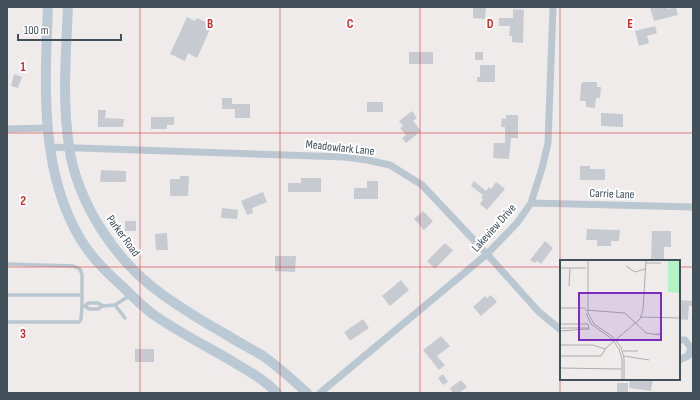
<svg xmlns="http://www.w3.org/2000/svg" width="700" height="400" viewBox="0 0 700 400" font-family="'Sofia Sans Condensed',sans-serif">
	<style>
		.building { fill: #c7cbd1 }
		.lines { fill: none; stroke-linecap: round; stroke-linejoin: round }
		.service { stroke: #bac7d0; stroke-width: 3.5 }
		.minor { stroke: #bac7d0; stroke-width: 7 }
		.secondary { stroke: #bac9d4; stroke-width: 10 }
		.grid { fill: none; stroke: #d62828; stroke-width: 1; stroke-opacity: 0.55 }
		.labels { text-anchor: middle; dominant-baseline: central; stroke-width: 4; stroke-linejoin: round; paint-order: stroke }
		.street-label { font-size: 12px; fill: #42505a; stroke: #fff }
		.inset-road { fill: none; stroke: #aaadb1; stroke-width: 1 }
		.view { fill: #7b2cbf; fill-opacity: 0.15; stroke: #7b2cbf; stroke-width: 2 }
		.inset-edge { fill: none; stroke: #42505a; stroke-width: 2 }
		.grid-label { font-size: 13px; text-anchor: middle; font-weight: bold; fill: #d62828; stroke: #fff; stroke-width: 4; stroke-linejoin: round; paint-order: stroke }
	</style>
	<rect width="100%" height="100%" fill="#efebeb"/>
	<path class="building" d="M473,7H486L485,19L473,18Z
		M650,7H667L668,9L676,7L678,15L654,21Z
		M513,9L524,10L523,43L512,42V36H509L510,26H499V18H513Z
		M187,17L195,21L197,18L212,25L197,58L188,53L185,61L170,54Z
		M655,26L657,33L647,36L649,43L639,46L635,31Z
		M409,52H433V64H409Z
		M475,52H483V60H475Z
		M480,65H495V82H477V77H480Z
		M14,74L22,77L18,88L11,86Z
		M582,82H597V87H601L600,98H596L595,108L586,107V101H580L581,84H582Z
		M222,98H232V104H250V118H235V109H222Z
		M367,102H383V112H367Z
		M98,110H106L105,118L124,119L123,127H98Z
		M412,111L417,118L413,121L421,131L406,143L402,138L406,135L400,128L403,126L399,121Z
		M601,113L623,114V127L601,126Z
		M506,115H518V138H511L509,159L493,158L494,143H505V127H501L502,118L506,119Z
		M151,117H174V125H167V129H151Z
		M580,166H590V169H605V180H580Z
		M101,170L126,171V182H100Z
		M180,176H189L188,196H170V179H180Z
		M301,178H321V192H288V183H301Z
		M367,181H378V199H354V188H367Z
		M474,181L486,191L489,187L491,189L496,182L505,189L487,210L480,204L483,199L481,197L483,195L471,186Z
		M263,192L267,202L252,208L253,213L247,215L241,201Z
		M222,208L238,210L237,219L221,218Z
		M423,211L433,221L424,230L414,219Z
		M125,221H136V231H125Z
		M587,229L620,230L619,241H611V246H597V240H586Z
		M652,231H671V247H664V261H651Z
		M167,233L168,250H156L155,234Z
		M545,241L553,248L541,264L537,261L535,263L530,260Z
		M445,243L453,250L435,269L427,261Z
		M275,256H296L295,272L275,271Z
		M401,280L409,290L390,306L382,296Z
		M491,295L497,302L481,316L473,307L485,296L487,298Z
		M679,300L693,301V306H689L688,320L679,319Z
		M363,319L369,328L350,341L344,332Z
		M441,336L450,346L437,356L445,365L439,370L423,350Z
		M135,349H154V362H135Z
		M443,374L448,382L443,385L438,378Z
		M630,379H653L651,391L629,388Z
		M461,380L467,387L459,393H453L450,388Z
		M617,383H628V393H617Z"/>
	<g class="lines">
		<path class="service" d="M7,264L73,266L80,269L82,275V306H85L89,309H98L103,306L115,305L129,296
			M7,295H82
			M115,305L125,318
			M85,306L88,303H98L103,306
			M7,322H79L81,319L82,306"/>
		<path class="minor" d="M7,129L48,128
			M49,147L344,157L367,160L390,165L422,185L487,254L539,312L561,330
			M531,203L693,207
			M679,340H685L691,348L688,356L679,360
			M320,393L487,254L517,223L531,203L542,168L548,143L553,7"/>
		<path class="secondary" d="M48,7C45,84 39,171 81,240C92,258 107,273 123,287C133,297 143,307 154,315C180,333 208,347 235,363C250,372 265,380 277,393
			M68,7C66,53 62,100 69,146C77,203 116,262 163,295C183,309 205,323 227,335C239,343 252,349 263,356C279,367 293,380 307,393"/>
	</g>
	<path class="grid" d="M140,7V393M280,7V393M420,7V393M560,7V393M7,133H693M7,267H561M679,267H693"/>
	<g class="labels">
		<g class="street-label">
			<text transform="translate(340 148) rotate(6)">Meadowlark Lane</text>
			<text transform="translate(612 194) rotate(2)">Carrie Lane</text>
			<text transform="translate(494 228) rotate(-48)">Lakeview Drive</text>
			<text transform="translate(123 236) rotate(54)">Parker Road</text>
		</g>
	</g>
	<g transform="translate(560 260)">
		<rect width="120" height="120" fill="#efebeb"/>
		<path d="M108,0H120V33L108,32Z" fill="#b4f2c8"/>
		<path class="inset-road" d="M28,0V53L34,64L53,77L61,87L64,98V120M85,3H101M66,6L75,12L85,9M0,8H26M9,26L10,8M0,48H25M25,50L65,53L86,73L99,75L100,74H95M26,53L31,64L52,79L59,89L62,99V120M81,57L120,58M0,64H28L29,69M0,68H29M0,71L29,69M0,85H33L45,89M63,91H78M0,96H41L46,88L80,59L83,50L86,0M64,96L89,100M0,108L62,109"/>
		<path class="view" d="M19,33H101V80H19Z"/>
		<rect width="120" height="120" class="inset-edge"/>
	</g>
	<g class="grid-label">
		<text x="210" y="28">B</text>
		<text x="350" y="28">C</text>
		<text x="490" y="28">D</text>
		<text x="630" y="28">E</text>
		<text x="23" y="71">1</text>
		<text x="23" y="205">2</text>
		<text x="23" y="338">3</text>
	</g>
	<rect width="700" height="400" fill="none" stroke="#42505a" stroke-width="16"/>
	<path d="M18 34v6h103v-6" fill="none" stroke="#42505a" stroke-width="2"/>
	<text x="24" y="34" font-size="12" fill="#42505a" stroke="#ffffff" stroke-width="3" paint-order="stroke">100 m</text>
</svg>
